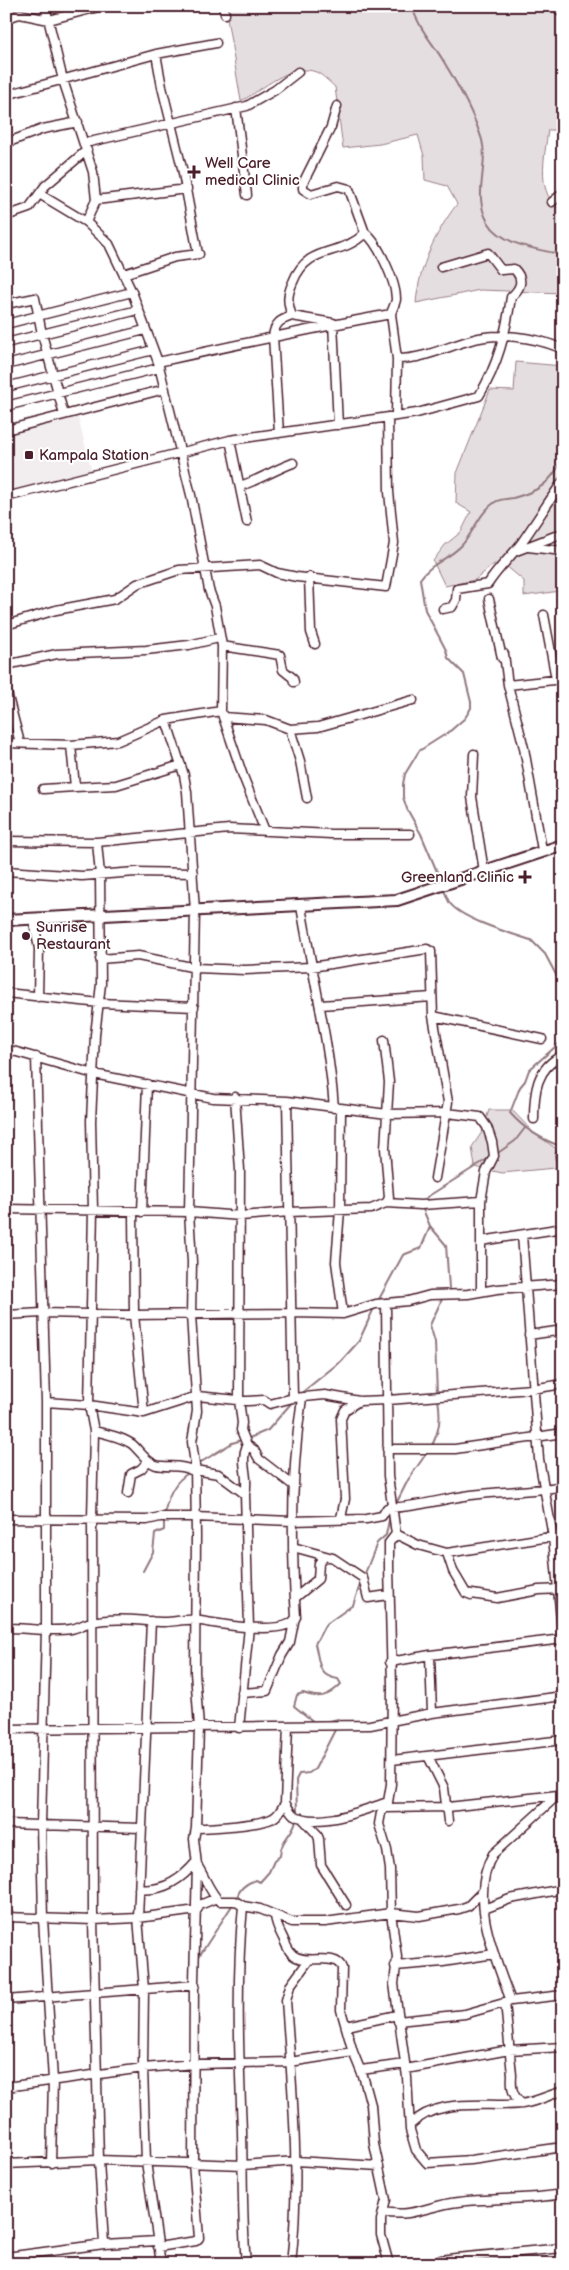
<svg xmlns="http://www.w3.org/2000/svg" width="569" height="2270" viewBox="0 0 569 2270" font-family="'Balsamiq Sans',sans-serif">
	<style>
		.built { fill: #f2eeef }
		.green { fill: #e5dee0; stroke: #987e86 }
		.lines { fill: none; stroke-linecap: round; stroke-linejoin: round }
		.stream { stroke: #91787e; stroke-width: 2 }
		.street-casing { stroke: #4a1f2b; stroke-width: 11 }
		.secondary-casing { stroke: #4a1f2b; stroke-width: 14 }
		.street { stroke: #fff; stroke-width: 8 }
		.secondary { stroke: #fff; stroke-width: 10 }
		.poi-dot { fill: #4a1f2b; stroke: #fff; stroke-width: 2 }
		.labels { text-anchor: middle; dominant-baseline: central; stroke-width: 4; stroke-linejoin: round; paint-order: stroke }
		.poi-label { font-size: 15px; fill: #4a1f2b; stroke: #fff; text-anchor: start }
	</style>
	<rect width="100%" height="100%" fill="#fff"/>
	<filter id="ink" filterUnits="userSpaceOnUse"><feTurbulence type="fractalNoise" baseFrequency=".02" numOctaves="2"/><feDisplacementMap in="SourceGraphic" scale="10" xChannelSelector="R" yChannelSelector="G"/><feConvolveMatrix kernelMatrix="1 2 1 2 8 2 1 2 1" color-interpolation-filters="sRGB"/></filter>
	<g filter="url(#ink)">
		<path class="built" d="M78,417L92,472L6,496V434Z"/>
		<path class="green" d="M225,6H551L563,15V130H548C545,156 534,195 563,211V293L480,290L416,303C419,267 435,233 457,204L447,186L425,180L424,156L418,135L380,144L343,148L335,87C329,82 323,75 316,72C290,62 263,90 241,101Z
			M516,362L563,366V531C557,552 563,571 560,591L524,596V581L505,565L494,564L475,580L445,586L433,561L445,545L461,532L471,512L456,503L457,473L490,390L514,391Z
			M489,1110H512L534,1133L558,1150L560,1159L555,1168L502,1173L475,1167L472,1147L482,1132Z"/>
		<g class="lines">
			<path class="stream" d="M412,6C418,28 433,43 444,62C458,85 474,114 482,140C489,168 472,196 488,222C502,246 539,249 563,255
				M441,881L421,834L407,809L403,797V784L405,774L419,751L449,732L465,718L471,708V702L464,674L448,658L446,650L425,610L420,579C431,563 449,559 462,545C474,532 479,513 495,502C499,499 508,499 513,498C540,491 550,483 563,459
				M443,888C445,892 447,898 449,902C460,919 512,934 531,940L545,954L563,988
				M563,1040L529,1070L525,1081L520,1087L510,1113C525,1130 542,1140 563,1147
				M495,1155L515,1141L525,1128
				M423,1203L427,1197L489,1158
				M422,1207L430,1226L446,1245L449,1288L447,1291
				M378,1301L403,1255L421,1248L430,1227
				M437,1394L435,1342L430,1325L443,1297
				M299,1395L341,1361L359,1341L374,1308
				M247,1439L268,1430L294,1400
				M431,1447C440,1431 441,1417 438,1399
				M198,1464L232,1443L242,1440
				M396,1504L408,1480L428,1451
				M164,1515C168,1496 173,1482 190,1472
				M143,1571L153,1552L155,1534L164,1530V1520
				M364,1576L377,1543L386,1535L390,1515
				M314,1722L294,1706L297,1695L303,1693C320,1699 328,1697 341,1684L338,1679C317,1676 320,1663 315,1644L325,1625L353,1605L361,1582
				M326,1722L338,1719L337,1723
				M297,1812L296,1780L299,1774L309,1773L315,1769L336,1728
				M237,1898C239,1888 247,1883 256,1880L260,1882L269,1872L274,1861L280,1856C281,1838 293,1835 296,1820
				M198,1958L233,1904"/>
			<defs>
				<path id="street" d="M45,6L63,80L93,172L96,200L86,222
					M223,6L225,14
					M555,6L563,13
					M6,18L20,14L49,20L102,6
					M156,54L162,87L182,168L198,254
					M6,95L156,54L216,43
					M337,106L331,127L303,183V189L311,194L338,186L349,189L365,233C341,258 308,243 293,282C287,295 287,302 292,316L333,323L338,425
					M236,108L247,195
					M6,143L43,129L78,122
					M85,143L247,106L275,90L298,72
					M41,195L86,222L109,244L132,292L158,362L191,495L209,590L215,606L222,646L221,711L243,776L265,831
					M96,200L187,189
					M552,202L563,193
					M6,216L29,208L45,186L87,150
					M365,233C378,242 396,282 396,299C396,303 392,309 391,314
					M124,274L175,257L199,254
					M6,304L35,298L42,334L64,415
					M6,324L132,292
					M6,343L138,310
					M397,359C424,359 446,347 471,340C498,332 533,337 558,347
					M158,362C235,345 312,328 391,314L397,359L396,415
					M6,365L145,330
					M6,387L153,350
					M6,406L159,368
					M6,430L165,389
					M279,433L273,336C275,323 280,320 292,316
					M230,440L247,522
					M240,486C259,480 274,470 293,463
					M6,497L230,440L417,413L479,396C498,365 506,333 511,297C520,289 525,280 514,269L501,270L488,253L441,267
					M528,547L563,551
					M516,551L563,533
					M309,577L311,632L315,644
					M489,599L502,658
					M443,609L452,607L456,600L457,589L488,584C498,568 511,557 522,542C536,522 549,501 563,481
					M544,615L556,679
					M6,625L56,610L115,599L137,584L179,570L260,565L277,573L297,577L386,587L394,543L389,492L388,417
					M222,646L280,655L283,670L293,678L294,682
					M504,654L508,685L524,748L542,850
					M6,665L57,654L146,650L189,645L219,638
					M508,682V685L563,679
					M6,689L20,743
					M223,717L266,720L290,729L318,727L413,700
					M290,729L300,761L307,798
					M6,743L71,745L118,741L166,720L221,711
					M71,745L75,787L116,785L181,765
					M474,754L472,797L484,871
					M43,789L75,787
					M6,841L97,842L229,829L331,834H410
					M97,842L100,875L101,984L95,1035L91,1121L93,1210L89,1405L94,1431L92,1519L93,1920L99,2160L104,2244
					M6,871L82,876L136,872L193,873
					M301,906C312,974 329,1039 334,1108
					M33,918L39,949L38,997
					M100,959L138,956L196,968L245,970L311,967L427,949L431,951L433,1016L448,1102L435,1178
					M6,993L100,1003L194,1007
					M321,1005L432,997
					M433,1016L542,1039
					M6,1049L94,1074L213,1098L287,1101L387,1114L447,1113L480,1117L487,1127L492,1142L494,1156L486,1172L481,1201V1291
					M36,1057L46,1402V1629L41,1825L43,1919L53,2080L51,2163
					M235,1097L240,1170L239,1400L242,1423L241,1430L247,1445C239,1464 250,1475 245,1494L249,1627L239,1728
					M287,1101L293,1398
					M341,1109L340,1210L336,1262L343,1314
					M534,1119C534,1092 536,1068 563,1055
					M560,1155L563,1189
					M386,1203L421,1205L481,1201
					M6,1209L189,1212L241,1216L289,1212L371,1209L386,1203L389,1198L385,1148L389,1082L384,1040
					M133,1212L134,1315L144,1413
					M142,1212L147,1084
					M522,1235L539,1459L553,1537L563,1641
					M481,1241L563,1228
					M386,1303L388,1476L396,1534L389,1543V1567L392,1685L391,1784L388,1802L381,1813L379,1824L387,1850L390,1869L391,1913L397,1957L394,1984L407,2077L410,2130L416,2150L427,2163L471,2160L563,2147
					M6,1315L42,1313L134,1315L291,1313L343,1314L376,1304L408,1301L430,1295L468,1294L497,1289L563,1284
					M529,1335L563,1330
					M46,1402L89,1405L144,1413L197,1396L248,1401L264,1400L270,1404L293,1398L325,1395L359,1401L388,1400L532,1389L563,1384
					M94,1431C107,1434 121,1437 132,1444C140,1451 145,1461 156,1465C167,1468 181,1464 191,1470
					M247,1445L254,1450L259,1459L294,1486
					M387,1449H455L563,1433
					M195,1470L218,1474L245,1494
					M128,1493L131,1474L141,1469L148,1461
					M341,1518L345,1499L341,1419L345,1410L359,1401
					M6,1519L147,1520L160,1517H195L292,1521L366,1519L382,1516L387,1508C418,1507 441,1499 471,1495C501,1491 532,1492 563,1486
					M396,1534L418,1545L447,1553L563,1535
					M293,1547L333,1558L363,1578L368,1598L388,1595
					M447,1553L453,1571L466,1593L471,1595
					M466,1593L497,1598L539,1590L563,1589
					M295,1598L318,1579L319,1563L325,1556
					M151,1621L138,1918L144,1989L143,2068L146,2162L161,2264
					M6,1628C27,1628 50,1632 71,1629C78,1628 85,1623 92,1622C116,1617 141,1621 164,1622C174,1622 185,1619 195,1620C214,1623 288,1638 296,1617C291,1544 291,1471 302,1398
					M430,1655L432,1713
					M390,1662L430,1655L563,1639
					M242,1693L267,1691L282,1655L290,1642L294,1622
					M6,1729L370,1725L432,1713L563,1696
					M428,1756L444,1788L448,1821
					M392,1760L563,1740
					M285,1803C288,1807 290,1812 294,1815C319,1829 363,1810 388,1802
					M386,1808L448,1807L558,1795
					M302,1818L317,1834L319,1839L321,1865L346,1905
					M6,1824L141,1828
					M196,1828C211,1828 261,1825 273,1818C279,1815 282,1808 285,1803L288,1726
					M197,1865C205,1877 209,1891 219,1901H235L243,1906L260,1909L292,1922H325L391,1913L419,1916L459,1909L468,1906L483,1891
					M139,1889C163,1892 181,1880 196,1862
					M243,1906C236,1980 239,2056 242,2131C243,2175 242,2219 246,2264
					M484,1909L510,1899L563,1889
					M275,1916C276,1925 279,1930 283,1938C286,1944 287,1950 293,1955C306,1966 336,1951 342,1968L341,2010L353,2052L364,2079L371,2105L374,2144L386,2200L381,2220V2235L389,2264
					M6,1917L93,1920L138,1918L197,1910L200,1905L214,1899
					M395,1966L443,1962L494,1954
					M6,2000L195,1985
					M511,2001C495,1958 468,1897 493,1854L558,1795
					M505,2002L512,2075C511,2088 512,2095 522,2104
					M398,2021L465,2014L511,2001L563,1995
					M346,2026L397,2015
					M406,2069L509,2050L563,2047
					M361,2070L405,2064
					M6,2087L143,2068L195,2064L290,2062L353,2052
					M410,2125C439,2096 485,2108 522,2104C536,2102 549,2095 563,2091
					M6,2164L99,2160L243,2165L296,2161L379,2166
					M383,2212C414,2218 429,2205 458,2202C493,2198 528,2200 563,2194
					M158,2247L196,2241L199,2238L193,2163L194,1981L197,1865L194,1839L196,1828L199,1728L195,1672L196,1536L195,1465L192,1442L197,1411L191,1315L192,1262L189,1212L195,911L187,792L184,775L166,720
					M6,2257L104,2244L157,2241
					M291,2264C301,2176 292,2088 286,2000L290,1986L309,1960
					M433,2264L441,2260L456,2258L563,2248"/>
				<path id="secondary" d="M6,920L397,900L563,845"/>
			</defs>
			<use href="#street" class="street-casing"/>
			<use href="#secondary" class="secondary-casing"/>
			<use href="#street" class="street"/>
			<use href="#secondary" class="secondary"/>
		</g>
	</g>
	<g class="poi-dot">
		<path d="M191.5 164.5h5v5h5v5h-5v5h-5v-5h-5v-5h5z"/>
		<rect x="24" y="450" width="10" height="10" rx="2.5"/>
		<path d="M522.5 869.5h5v5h5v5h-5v5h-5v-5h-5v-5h5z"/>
		<circle cx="26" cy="936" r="5"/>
	</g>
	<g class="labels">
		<g class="poi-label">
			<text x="205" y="163">Well Care<tspan x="205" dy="17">medical Clinic</tspan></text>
			<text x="39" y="455">Kampala Station</text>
			<text x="514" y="877" text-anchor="end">Greenland Clinic</text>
			<text x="36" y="927">Sunrise<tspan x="36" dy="17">Restaurant</tspan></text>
		</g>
	</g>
	<rect width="569" height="2270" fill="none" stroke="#fff" stroke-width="25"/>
	<rect x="12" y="12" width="544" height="2245" fill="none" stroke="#4a1f2b" stroke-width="2" filter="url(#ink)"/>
</svg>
